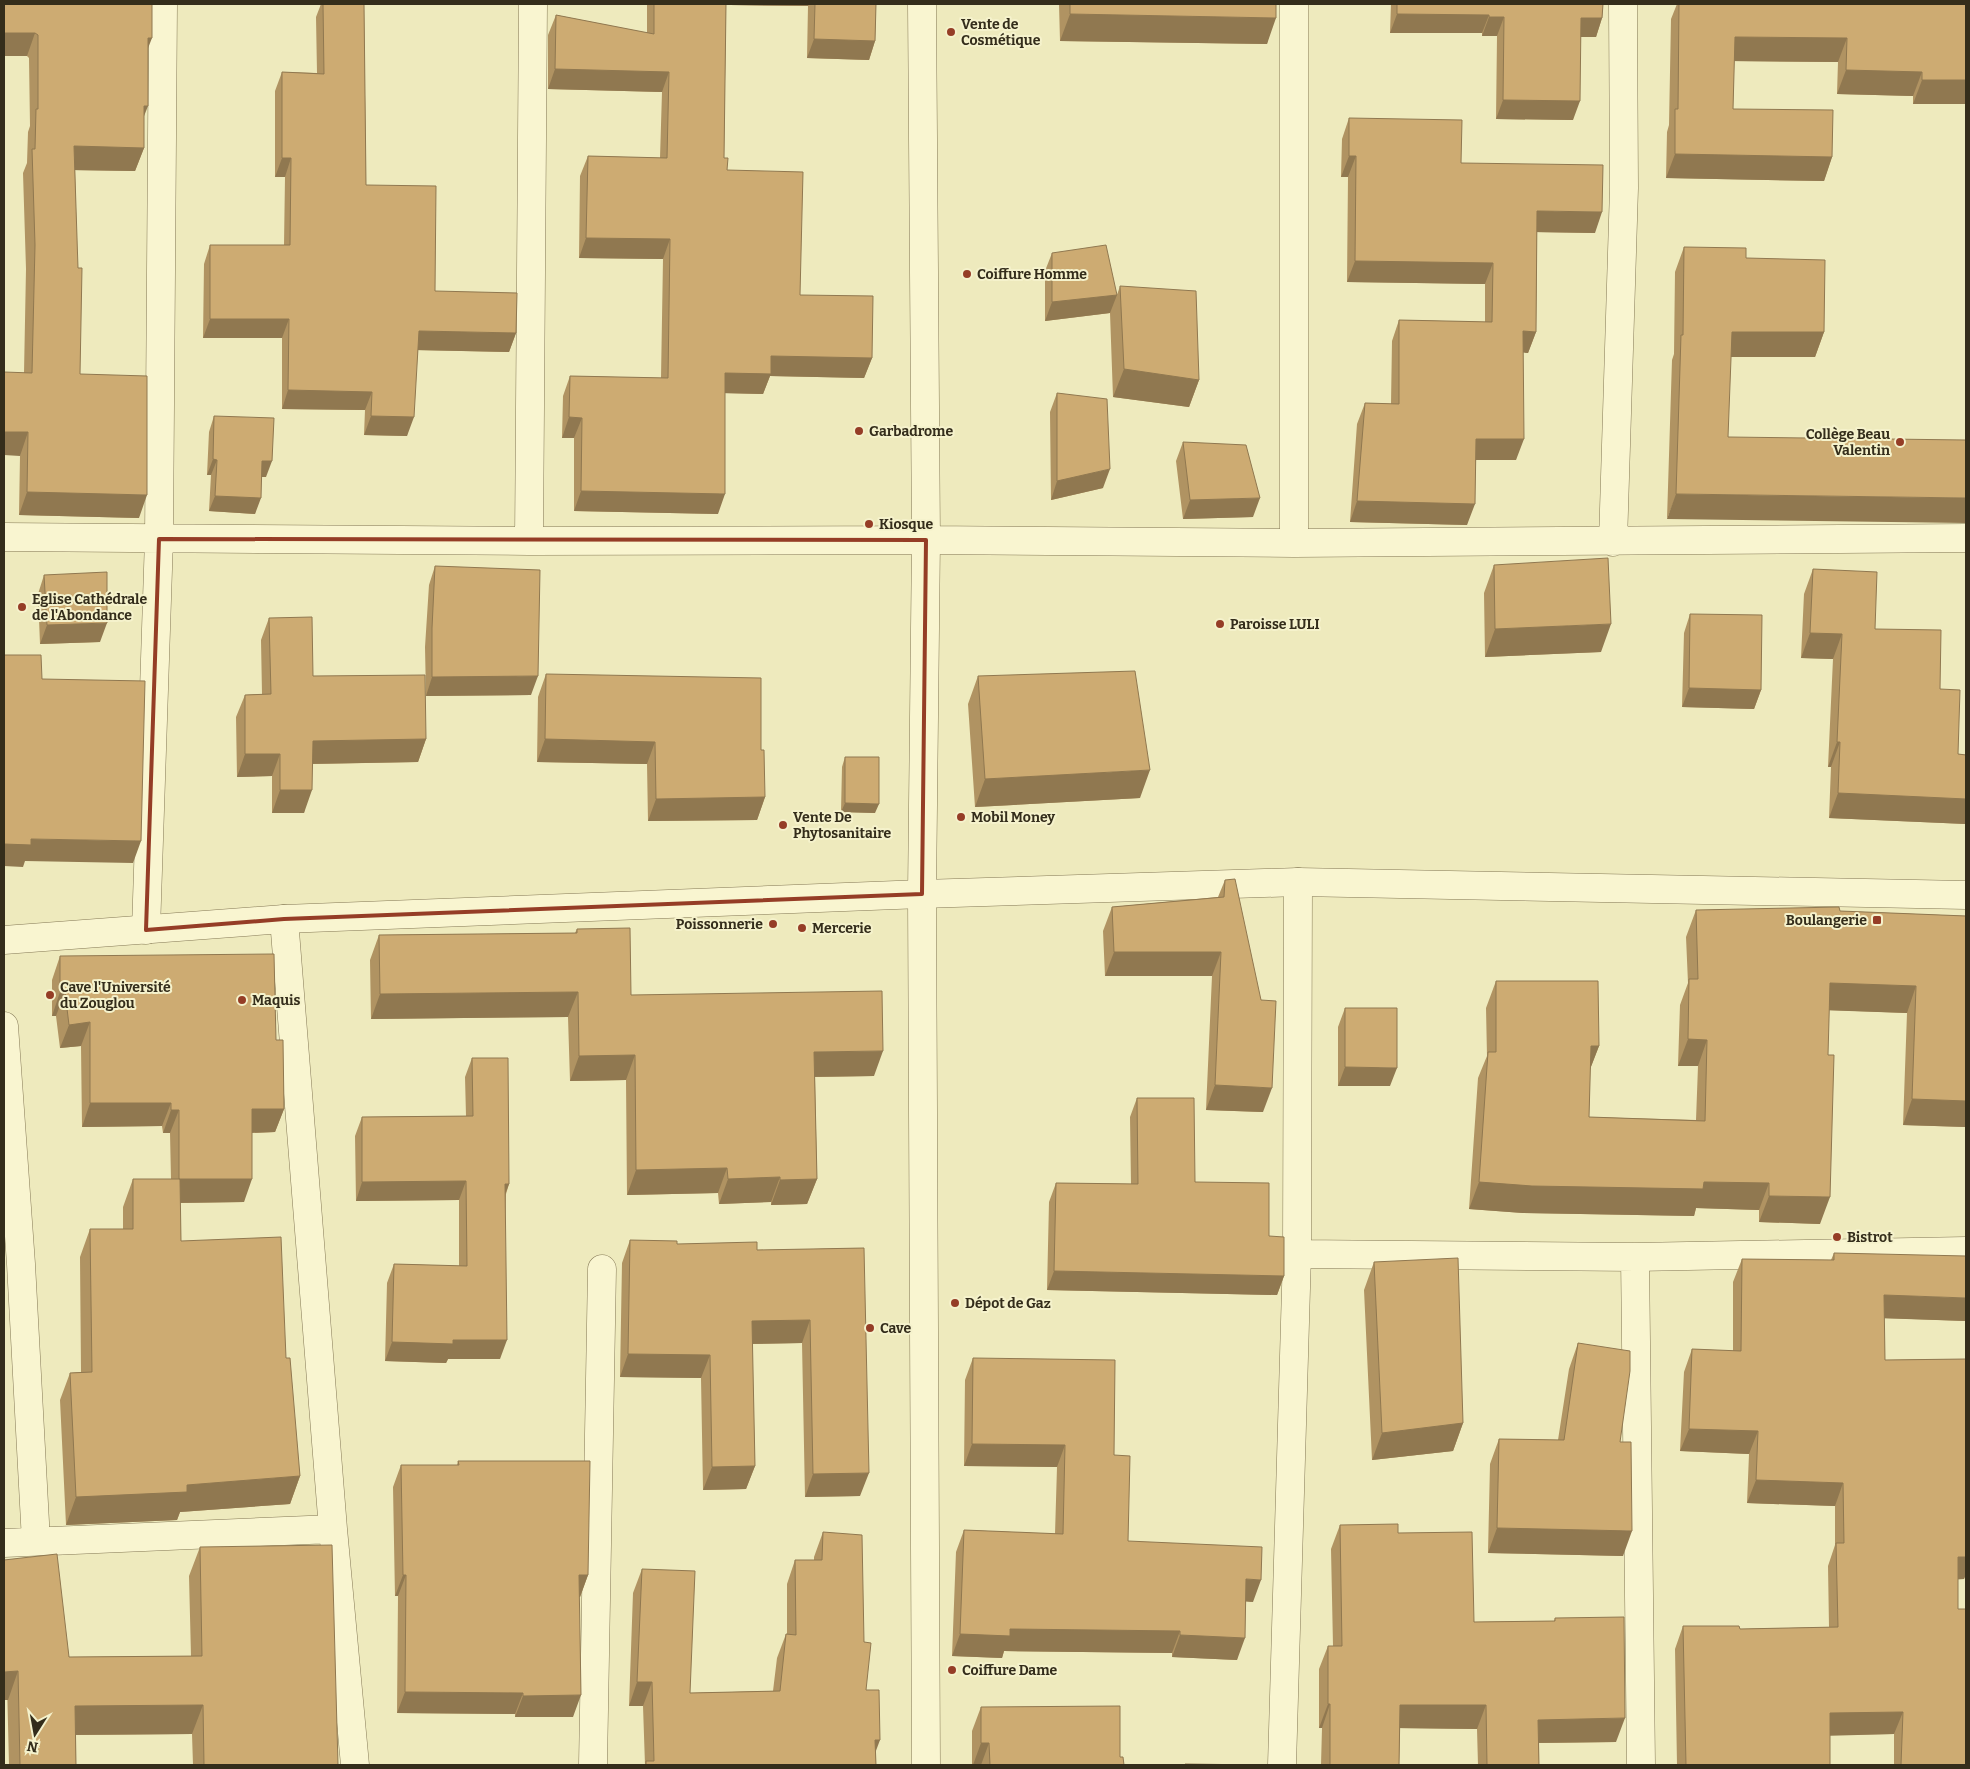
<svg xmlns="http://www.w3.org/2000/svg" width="1970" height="1769" viewBox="0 0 1970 1769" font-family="Bitter,serif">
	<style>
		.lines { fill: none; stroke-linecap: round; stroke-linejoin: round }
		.minor-casing { stroke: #857956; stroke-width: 29 }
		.tertiary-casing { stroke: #857956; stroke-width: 29 }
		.minor { stroke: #f9f5d0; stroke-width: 28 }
		.tertiary { stroke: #f9f5d0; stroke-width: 28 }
		.wall { fill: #b09362 }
		.shaded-wall { fill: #907850 }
		.building { fill: #cdab72; stroke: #907850 }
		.marked { fill: none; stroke: #953d26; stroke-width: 4; stroke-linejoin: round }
		.poi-dot { fill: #953d26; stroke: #f5f2cc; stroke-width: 2 }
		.labels { text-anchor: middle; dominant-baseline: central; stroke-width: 4; stroke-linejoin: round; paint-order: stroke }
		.poi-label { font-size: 14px; font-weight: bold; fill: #342d1b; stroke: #f5f2cc; text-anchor: start }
	</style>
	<rect width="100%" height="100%" fill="#eeeabd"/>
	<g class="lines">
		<defs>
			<path id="minor" d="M922,4L926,540L922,894L926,1765
				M1294,4V543
				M4,537L529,541L926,540L1294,543L1966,538
				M529,541L533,4
				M1613,542L1624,188L1623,4
				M284,919L333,1529L355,1765
				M146,930L159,539L163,4
				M4,1026L21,1264L36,1541
				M1297,1254L1635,1257L1966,1251
				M1635,1257L1641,1765
				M4,1543L333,1529
				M593,1765L602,1269
				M1282,1765L1297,1254L1298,882"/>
			<path id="tertiary" d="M4,940L284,919L922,894L1298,882L1966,895"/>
		</defs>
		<use href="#minor" class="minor-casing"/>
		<use href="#tertiary" class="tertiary-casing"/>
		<use href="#minor" class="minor"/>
		<use href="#tertiary" class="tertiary"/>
	</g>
	<path class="wall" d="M4,4L148,49L144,116V148L135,171L75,170L80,374L139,518L19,515L20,456L24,373L26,269L23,173L27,163L28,132L30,126L29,58L27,56Z
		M321,4H364L366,185L435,291L516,333L509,352L418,350L407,436L364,435L365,410L282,409V338H203L204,264L210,245H284L285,177H275V91L282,72L317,73L316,17Z
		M647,4H726L724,158L727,170L800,295L872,358L864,378L770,376L763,394L725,393L718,514L574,511V438H562L563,396L570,376L661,378L663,259L579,258L580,176L588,156L660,158L662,92L548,89V35L556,15L647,33Z
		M730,4H876L875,41L869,60L807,58L808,6L730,5Z
		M1059,4H1276L1267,44L1060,41Z
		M1391,4H1603L1602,18L1596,37H1581L1573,120L1496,119L1497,36H1482V33H1390Z
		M1677,4H1966V104H1913V96L1837,94L1838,62L1734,61L1733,109L1832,157L1824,181L1666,178L1667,132L1669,125L1671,19Z
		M1349,118L1461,163L1595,233L1537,232L1536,332L1528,353L1523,352L1516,460H1476L1467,525L1350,522L1357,424L1365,403L1391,404L1392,341L1399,320L1485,322V284L1347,282L1348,177H1341L1342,139Z
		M1684,247L1746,258L1824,332L1815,357H1731L1667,519L1672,360L1674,354L1675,272Z
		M1052,253L1117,295L1120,286L1199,380L1189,407L1113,397L1110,313L1045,321V271Z
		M1057,393L1103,488L1051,500L1050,412Z
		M214,416L266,477H262L255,514L209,511L211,475H207L209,432Z
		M1183,442L1253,517L1183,519L1176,461Z
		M1494,565L1601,652L1485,657L1484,593Z
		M435,566L531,695L426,696L425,647L429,585Z
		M1813,569L1875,629L1940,689L1958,754L1966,755V824L1829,818L1831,767H1828L1833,659L1801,658L1804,594Z
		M44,575L100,642L40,644L38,594Z
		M1690,614L1761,690L1754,709L1682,707L1684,633Z
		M269,618L313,676L426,739L418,762L313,764L304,813H272V776L237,777L236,717L245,695L262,694L261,640Z
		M546,674L765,797L757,820L648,821L647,764L537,762L538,697Z
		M978,676L1140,798L975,807L968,704Z
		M845,757L875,813L841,812L842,767Z
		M1225,880L1263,1112L1206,1110L1212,976H1105L1103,931L1112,907L1218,897Z
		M1696,910L1840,911L1966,916V1127L1903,1125L1907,1013L1829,1010L1820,1224L1759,1222V1210L1696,1208L1694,1216L1523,1213L1469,1209L1478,1078L1487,1056L1486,1008L1496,981L1599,1046L1590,1069L1589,1117L1696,1120L1698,1066H1678L1680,1005L1688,983L1686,937Z
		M577,929L631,995L874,1076L815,1077L817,1179L807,1204L771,1205V1202L719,1204L718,1193L627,1195L626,1080L570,1081L568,1017L371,1019L370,960L379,935L575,933Z
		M60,956L276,1040L284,1109L275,1132L252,1133L244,1202L180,1203L181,1241L286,1358L300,1476L290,1504L180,1512L177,1520L66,1525L60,1400L70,1373L81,1372L80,1257L90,1229H123V1207L133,1179H171L170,1133H163L162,1126L82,1127L81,1046L60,1048L56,1016H52V980Z
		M1345,1008L1390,1086H1338V1027Z
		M472,1058L509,1184L506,1194L500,1359H448L446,1363L385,1361L387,1283L394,1264L459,1266V1200L356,1201L355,1136L362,1117L466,1116L465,1077Z
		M1137,1098L1195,1182L1269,1236L1284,1276L1277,1295L1047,1290L1049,1202L1056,1183L1131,1184L1130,1117Z
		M630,1240L677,1244L757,1250L864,1248L860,1496L805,1497L802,1343L752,1344L755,1466L746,1489L703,1490L701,1378L620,1377L622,1263Z
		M1834,1253L1966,1321L1884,1318L1885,1360L1966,1359V1574L1964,1579H1958V1609L1966,1765H1894V1734L1830,1735V1765H1677L1675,1649L1683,1626L1740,1629L1829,1627L1828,1566L1835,1545V1506L1747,1503L1749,1454L1680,1451L1684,1372L1692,1349L1733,1351V1282L1742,1259L1831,1260Z
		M1374,1262L1463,1423L1453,1451L1372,1460L1364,1290Z
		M1578,1343L1620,1442L1623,1556L1488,1553L1490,1464L1499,1439L1558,1440L1569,1369Z
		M973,1358L1114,1455L1128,1541L1253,1602L1246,1601L1237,1660L1172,1657V1653L1004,1651L1002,1658L952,1656L956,1552L964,1530L1055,1534L1057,1467L964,1466L965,1380Z
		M458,1461L588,1575L580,1597H579L573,1717H515V1714L397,1713L398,1596H395L393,1487L401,1465H457Z
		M1340,1525L1398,1533L1474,1622L1554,1621L1555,1618L1616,1742L1539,1743V1765H1478L1477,1729L1400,1728L1399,1765H1321L1322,1728H1319V1669L1328,1646H1333L1331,1549Z
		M823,1532L864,1642L866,1690L876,1753V1765H645L643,1706H629L633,1593L642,1569L690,1693L773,1691L777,1658L786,1634H787V1584L795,1560H814V1557Z
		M200,1547L338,1765H193L192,1734L76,1735V1765H9L4,1560L69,1657L191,1656L189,1576Z
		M981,1707L1120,1757L1124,1765H972V1731Z"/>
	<path class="shaded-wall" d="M730,4H809L808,6L730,5Z
		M1070,14L1276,18L1267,44L1060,41Z
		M1397,14L1489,15L1482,33H1390Z
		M1489,17H1504L1497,36H1482Z
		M1581,18H1602L1596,37H1574Z
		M4,33H35L27,56H4Z
		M1735,37L1847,38L1838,62L1726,61Z
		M148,38H152L143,61Z
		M814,39L875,41L869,60L807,58Z
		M555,69L669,72L662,92L548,89Z
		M1846,70L1922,72L1913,96L1837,94Z
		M1922,80H1966V104H1913Z
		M1503,100L1580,101L1573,120L1496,119Z
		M144,106H148L139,129Z
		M74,146L144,148L135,171L66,170Z
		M1675,154L1832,157L1824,181L1666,178Z
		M1349,156H1356L1348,177H1341Z
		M282,158H291L285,177H275Z
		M1537,211L1602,212L1595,233L1530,232Z
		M586,238L670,239L663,259L579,258Z
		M1355,261L1493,263L1485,284L1347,282Z
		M1117,295L1110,313L1045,321L1052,302Z
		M210,319H289L282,338H203Z
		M419,331L516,333L509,352L413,350Z
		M1523,331L1536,332L1528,353L1516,352Z
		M1732,332H1824L1815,357H1723Z
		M771,356L872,358L864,378L770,376L763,394L718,393L725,373Z
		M1124,369L1199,380L1189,407L1113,397Z
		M288,390L372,392L365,410L282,409Z
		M371,416L414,417L407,436L364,435Z
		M569,417L582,418L574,438H562Z
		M4,432H28L20,456L4,455Z
		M1476,439H1524L1516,460H1469Z
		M213,459L217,460L211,475H207Z
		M262,461H272L266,477H257Z
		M1110,469L1103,488L1051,500L1057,481Z
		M581,491L725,494L718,514L574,511Z
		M27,492L147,495L139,518L19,515Z
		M1676,494L1966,498V523L1667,519Z
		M215,496L261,498L255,514L209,511Z
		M1260,498L1253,517L1183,519L1190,500Z
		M1357,501L1475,504L1467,525L1350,522Z
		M107,623L100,642L40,644L47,625Z
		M1611,624L1601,652L1485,657L1495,629Z
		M1810,633L1842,634L1833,659L1801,658Z
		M538,676L531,695L426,696L432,677Z
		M1689,688L1761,690L1754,709L1682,707Z
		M426,739L418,762L305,764L313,741Z
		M545,739L655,742L647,764L537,762Z
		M1837,742H1840L1831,767H1828Z
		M245,754H280L272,776L237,777Z
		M1150,770L1140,798L975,807L985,779Z
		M280,790H312L304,813H272Z
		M1838,793L1966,799V824L1829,818Z
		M765,797L757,820L648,821L656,799Z
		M845,803L879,804L875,813L841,812Z
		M31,839L141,841L133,863L25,861L23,867L4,866V844Z
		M1114,952H1221L1212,976H1105Z
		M1830,983L1916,986L1907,1013L1820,1010Z
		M60,992H65L56,1016H52Z
		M578,992L568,1017L371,1019L380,994Z
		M90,1022L81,1046L60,1048L69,1025Z
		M1688,1039L1707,1040L1698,1066H1678Z
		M1591,1046H1599L1589,1072Z
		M883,1051L874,1076L805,1077L814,1052Z
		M635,1055L626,1080L570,1081L579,1056Z
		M1345,1067L1397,1068L1390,1086H1338Z
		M1215,1085L1272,1088L1263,1112L1206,1110Z
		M1912,1099L1966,1101V1127L1903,1125Z
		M90,1103H171L162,1126L82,1127Z
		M252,1109H284L275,1132L243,1133Z
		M171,1110H179L170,1133H163Z
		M727,1168L718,1193L627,1195L636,1170Z
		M780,1177L771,1202L719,1204L728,1179Z
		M179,1179H252L244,1202L171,1203Z
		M817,1179L807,1204L771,1205L780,1180Z
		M466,1181L459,1200L356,1201L362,1182Z
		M1479,1182H1704L1769,1183L1759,1210L1696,1208L1694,1216L1523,1213L1469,1209Z
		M505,1184H509L502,1203Z
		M1769,1196L1830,1197L1820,1224L1759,1222Z
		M1054,1271L1284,1276L1277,1295L1047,1290Z
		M1884,1295L1966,1298V1321L1876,1318Z
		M810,1320L802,1343L744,1344L752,1321Z
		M453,1340H507L500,1359H448L446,1363L385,1361L392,1342Z
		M628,1354L710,1355L701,1378L620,1377Z
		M1463,1423L1453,1451L1372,1460L1382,1433Z
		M1689,1429L1758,1431L1749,1454L1680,1451Z
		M972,1444L1065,1445L1057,1467L964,1466Z
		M755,1466L746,1489L703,1490L712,1467Z
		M869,1473L860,1496L805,1497L813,1474Z
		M300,1476L290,1504L180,1512L177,1520L66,1525L76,1497L187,1485Z
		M1756,1480L1843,1483L1835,1506L1747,1503Z
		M1497,1528L1632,1531L1623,1556L1488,1553Z
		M1958,1557H1966V1574L1964,1579L1949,1580Z
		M403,1575H406L398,1596H395Z
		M579,1575H588L580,1597H571Z
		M1246,1579L1261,1580L1253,1602L1238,1601Z
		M1010,1629L1180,1631L1172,1653L1004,1651L1002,1658L952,1656L960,1634Z
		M1180,1635L1245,1638L1237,1660L1172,1657Z
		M18,1671L8,1700H4V1672Z
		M637,1682H652L643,1706H629Z
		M405,1692L523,1693L515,1714L397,1713Z
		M581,1695L573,1717H515L523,1696Z
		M1328,1704H1330L1322,1728H1319Z
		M203,1705L192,1734L65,1735L75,1706Z
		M1400,1705H1486L1477,1729L1391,1728Z
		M1903,1712L1894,1734L1821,1736L1830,1713Z
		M1625,1718L1616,1742L1529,1743L1538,1720Z
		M875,1740H880L871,1764Z
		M981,1743H989L981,1765H973Z"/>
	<path class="building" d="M4,4H152V38H148V106H144V148L74,146L78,268H82L80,374L147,376V495L27,492L28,432H4V372L32,373L35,245L32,149H35L36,109H38V35L35,33H4Z
		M323,4H364L366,185L436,186L435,291L517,293L516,333L419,331L414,417L371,416L372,392L288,390L289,319H210V245H290L291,158H282V72L324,74Z
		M654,4H726L724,158H728L727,170L803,172L800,295L873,296L872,358L771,356V374L725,373V494L581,491L582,418L569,417L570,376L668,378L670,239L586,238L588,156L667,158L669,72L555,69L556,15L654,34Z
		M815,4H876L875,41L814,39Z
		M1070,4H1276V18L1070,14Z
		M1397,4H1603L1602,18H1581L1580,101L1503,100L1504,17H1489V15L1397,14Z
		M1679,4H1966V80H1922V72L1846,70L1847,38L1735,37L1733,109L1833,110L1832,157L1675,154V109H1678Z
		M1349,118L1462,120L1461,163L1603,165L1602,212L1537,211L1536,332L1523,331L1524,439H1476L1475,504L1357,501L1365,403L1399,404V320L1492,322L1493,263L1355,261L1356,156H1349Z
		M1106,245L1117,295L1052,302V253Z
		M1684,247L1746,248V258L1825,260L1824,332H1732L1728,437L1966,440V498L1676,494L1681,335H1683Z
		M1120,286L1196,291L1199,380L1124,369Z
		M1057,393L1107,399L1110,469L1057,481Z
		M214,416L274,418L272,461H262L261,498L215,496L217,460L213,459Z
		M1183,442L1246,445L1260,498L1190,500Z
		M1608,558L1611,624L1495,629L1494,565Z
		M435,566L540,570L538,676L432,677V628Z
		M1813,569L1877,572L1875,629L1941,630L1940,689L1960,690L1958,754L1966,755V799L1838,793L1840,742H1837L1842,634L1810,633Z
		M107,572V623L47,625L44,575Z
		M1690,614L1762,615L1761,690L1689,688Z
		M312,617L313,676L425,675L426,739L313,741L312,790H280V754H245V695L271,694L269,618Z
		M4,655H41L42,679L145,681L141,841L31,839V845L4,844Z
		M1135,671L1150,770L985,779L978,676Z
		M546,674L761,678V750H764L765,797L656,799L655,742L545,739Z
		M845,757H879V804L845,803Z
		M1235,879L1261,1000L1276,1001L1272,1088L1215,1085L1221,952H1114L1112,907L1224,897L1225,880Z
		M1839,907L1840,911L1966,916V1101L1912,1099L1916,986L1830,983L1828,1055H1834L1830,1197L1769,1196V1183L1704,1182L1703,1189L1532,1186L1479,1182L1488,1052H1496V981H1598L1599,1046H1591L1589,1117L1705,1121L1707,1040L1688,1039L1689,979H1698L1696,910Z
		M630,928L631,995L882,991L883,1051L814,1052L817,1179L780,1180V1177L728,1179L727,1168L636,1170L635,1055L579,1056L578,992L380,994L379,935L577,933V929Z
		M274,954L276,1040H283L284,1109H252V1179H179V1110H171V1103H90V1022L69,1025L65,992H60V956Z
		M1345,1008H1397V1068L1345,1067Z
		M472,1058H508L509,1184H505L507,1340H453V1344L392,1342L394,1264L467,1266L466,1181L362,1182V1117L473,1116Z
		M1137,1098H1194L1195,1182L1269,1183V1236L1284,1237V1276L1054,1271L1056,1183L1138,1184Z
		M133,1179H180L181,1241L281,1237L286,1358H290L300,1476L187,1485V1492L76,1497L70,1373L92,1372L90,1229H133Z
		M630,1240L677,1241V1244L757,1242V1250L864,1248L869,1473L813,1474L810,1320L752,1321L755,1466L712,1467L710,1355L628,1354Z
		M1834,1253L1966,1256V1298L1884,1295L1885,1360L1966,1359V1557H1958V1609H1966V1765H1901L1903,1712L1830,1713V1765H1686L1683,1626H1739L1740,1629L1838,1627L1836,1543H1844L1843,1483L1756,1480L1758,1431L1689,1429L1692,1349L1741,1351L1742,1259L1834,1260Z
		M1458,1258L1463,1423L1382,1433L1374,1262Z
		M1578,1343L1630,1351V1371L1620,1442H1631L1632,1531L1497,1528L1499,1439L1564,1440Z
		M973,1358L1115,1360L1114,1455L1130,1456L1128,1541L1262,1547L1261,1580L1246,1579L1245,1638L1180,1635V1631L1010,1629V1636L960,1634L964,1530L1063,1534L1065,1445L972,1444Z
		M458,1461H590L588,1575H579L581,1695L523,1696V1693L405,1692L406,1575H403L401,1465H459Z
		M1398,1524V1533L1472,1532L1474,1622L1555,1621V1618L1624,1617L1625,1718L1538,1720L1539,1765H1487L1486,1705H1400L1399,1765H1330V1704H1328V1646H1342L1340,1525Z
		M823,1532L862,1535L864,1642L871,1643L866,1690H879L880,1740H875L876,1765H646V1761H654L652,1682H637L642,1569L695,1571L690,1693L780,1691L786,1634L796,1635L795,1560H822Z
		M332,1545L338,1765H204L203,1705L75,1706L76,1765H20L18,1671L4,1672V1560L57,1554L69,1657L202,1656L200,1547Z
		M1120,1706V1757H1123L1124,1765H990L989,1743H981V1707Z
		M1185,1764L1259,1765H1185Z"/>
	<path class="marked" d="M159,539L926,540L922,894L284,919L146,930Z"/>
	<g class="poi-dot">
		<circle cx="951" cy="32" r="5"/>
		<circle cx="967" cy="274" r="5"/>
		<circle cx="859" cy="431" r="5"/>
		<circle cx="1900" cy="442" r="5"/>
		<circle cx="869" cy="524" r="5"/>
		<circle cx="22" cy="607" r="5"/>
		<circle cx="1220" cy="624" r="5"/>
		<circle cx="961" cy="817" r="5"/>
		<circle cx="783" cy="825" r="5"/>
		<rect x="1872" y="915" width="10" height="10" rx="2.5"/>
		<circle cx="773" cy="924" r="5"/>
		<circle cx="802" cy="928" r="5"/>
		<circle cx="50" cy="995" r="5"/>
		<circle cx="242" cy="1000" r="5"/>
		<circle cx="1837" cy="1237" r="5"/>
		<circle cx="955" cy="1303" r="5"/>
		<circle cx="870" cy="1328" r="5"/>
		<circle cx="952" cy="1670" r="5"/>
	</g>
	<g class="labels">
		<g class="poi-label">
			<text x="961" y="24">Vente de<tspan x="961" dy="16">Cosmétique</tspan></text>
			<text x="977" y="274">Coiffure Homme</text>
			<text x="869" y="431">Garbadrome</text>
			<text x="1890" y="434" text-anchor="end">Collège Beau<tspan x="1890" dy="16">Valentin</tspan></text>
			<text x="879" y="524">Kiosque</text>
			<text x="32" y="599">Eglise Cathédrale<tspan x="32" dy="16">de l'Abondance</tspan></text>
			<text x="1230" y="624">Paroisse LULI</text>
			<text x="793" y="817">Vente De<tspan x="793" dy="16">Phytosanitaire</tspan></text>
			<text x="971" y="817">Mobil Money</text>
			<text x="1867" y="920" text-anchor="end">Boulangerie</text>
			<text x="763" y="924" text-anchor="end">Poissonnerie</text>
			<text x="812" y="928">Mercerie</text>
			<text x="60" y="987">Cave l'Université<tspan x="60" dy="16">du Zouglou</tspan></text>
			<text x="252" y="1000">Maquis</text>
			<text x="1847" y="1237">Bistrot</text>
			<text x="965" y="1303">Dépot de Gaz</text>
			<text x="880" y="1328">Cave</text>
			<text x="962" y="1670">Coiffure Dame</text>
		</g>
	</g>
	<rect width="1970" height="1769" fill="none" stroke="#342d1b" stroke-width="10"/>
	<g transform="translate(35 1734) rotate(191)" stroke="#f5f2cc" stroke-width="4" paint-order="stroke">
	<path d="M0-4L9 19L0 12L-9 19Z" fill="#342d1b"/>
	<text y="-8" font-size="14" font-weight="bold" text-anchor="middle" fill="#342d1b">N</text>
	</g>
</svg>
